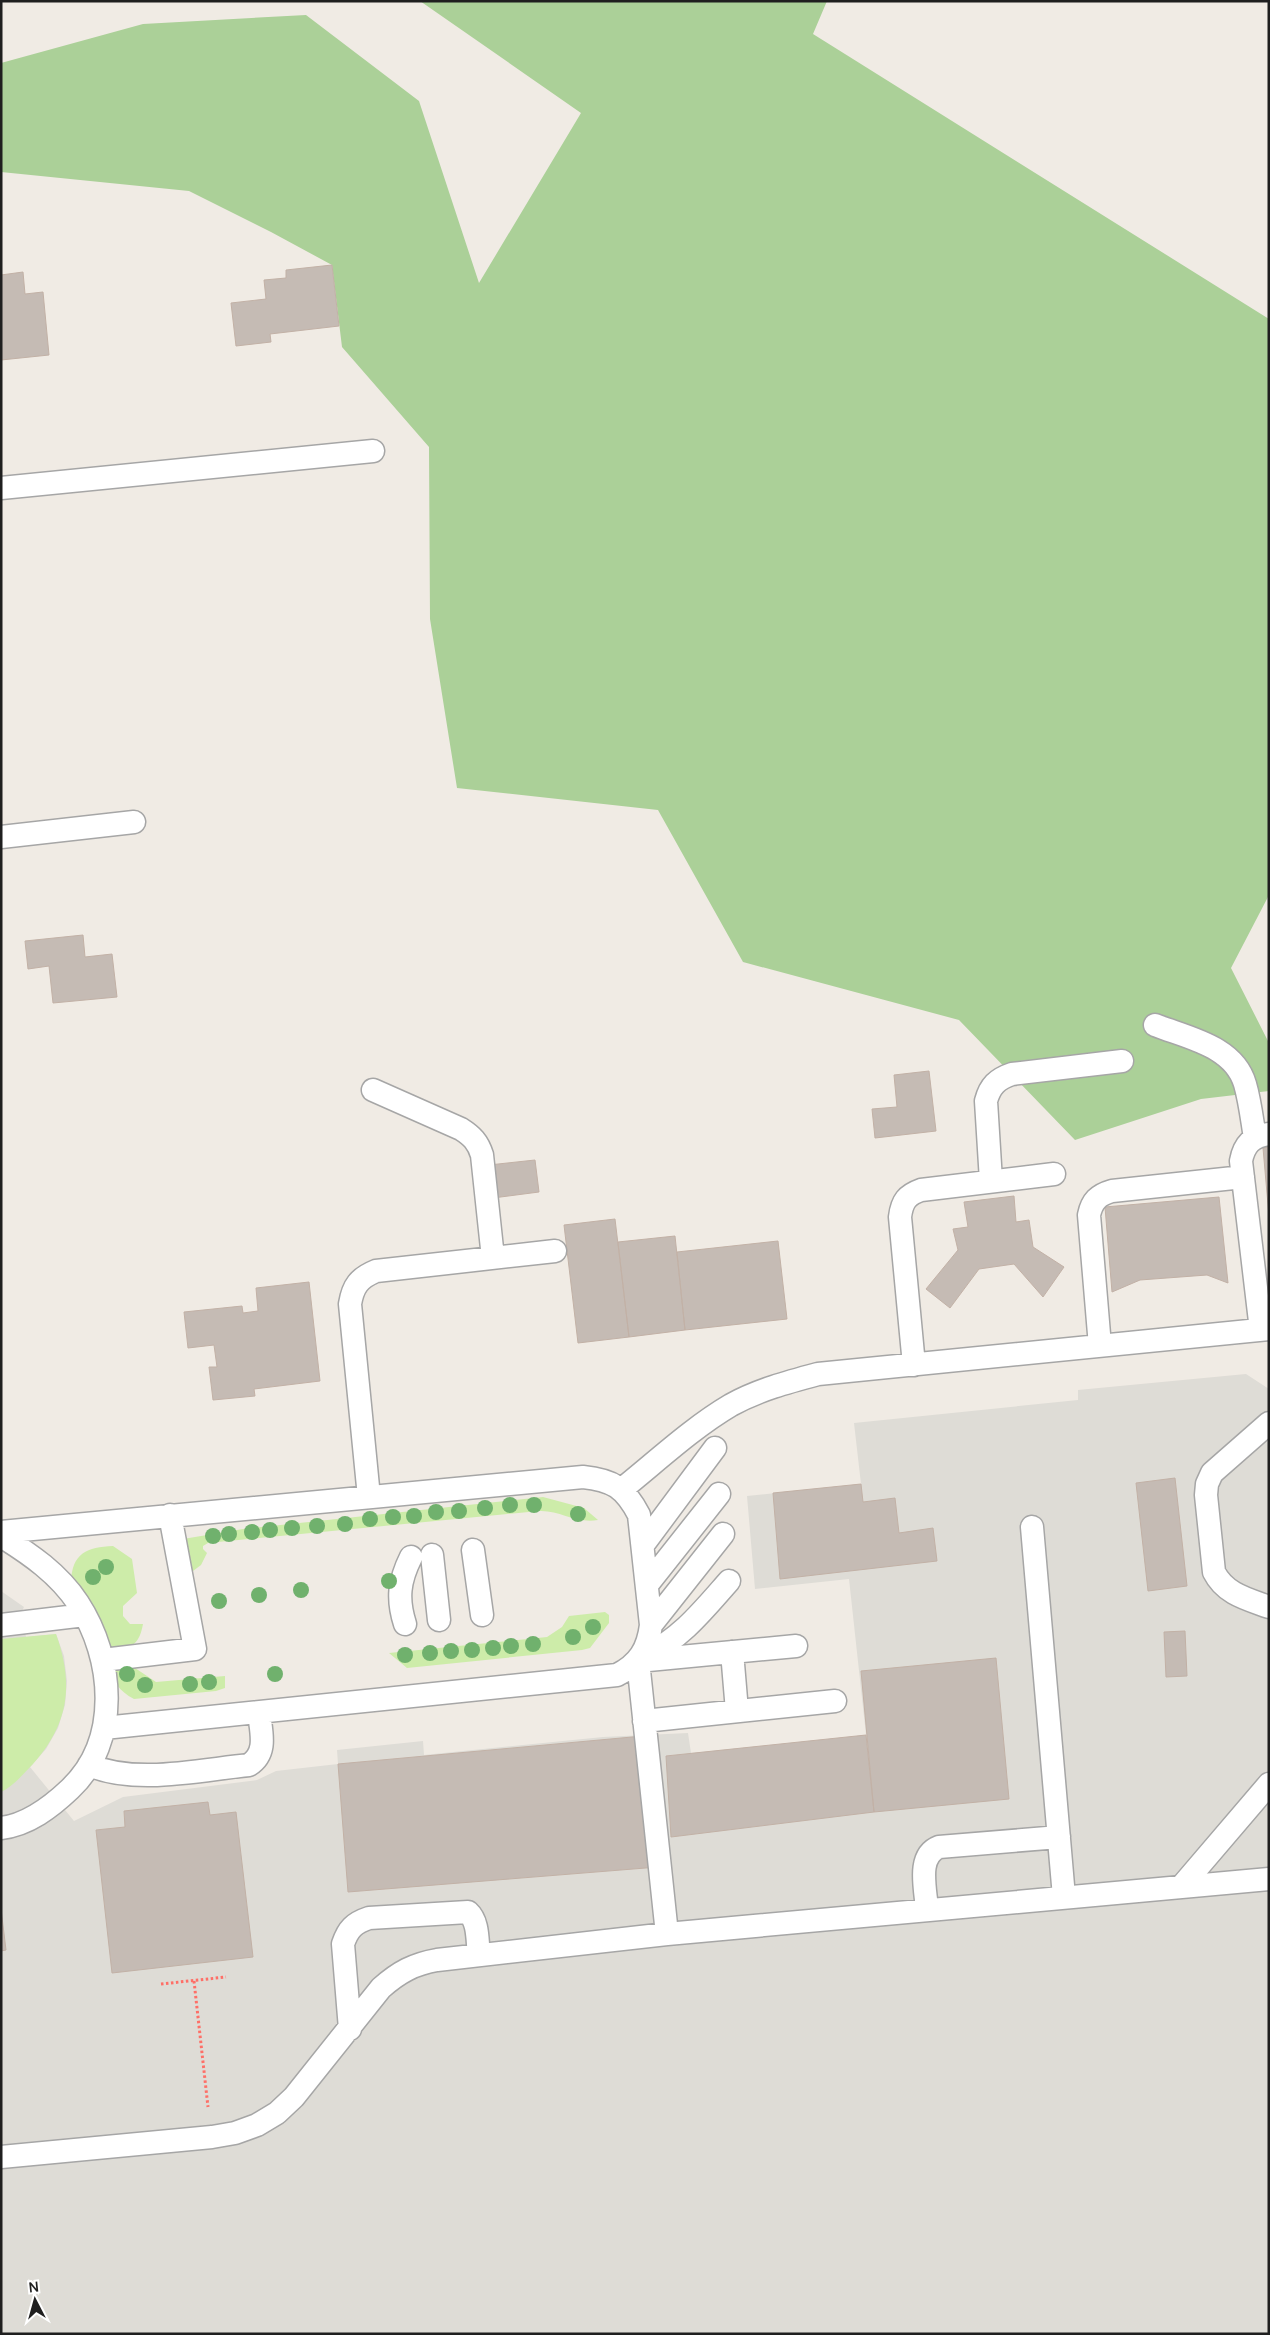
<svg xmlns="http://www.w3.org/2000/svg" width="1270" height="2335" viewBox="0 0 1270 2335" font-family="Manrope,sans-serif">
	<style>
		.airport { fill: #dedcd6 }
		.grass { fill: #cdeca9 }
		.forest { fill: #abd098 }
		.building { fill: #c5bbb4; stroke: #c2b1a6 }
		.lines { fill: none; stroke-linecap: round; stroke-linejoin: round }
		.lane-casing { stroke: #a6a6a6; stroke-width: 25 }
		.path { stroke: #fe6f67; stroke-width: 3; stroke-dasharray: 2.5 2.5; stroke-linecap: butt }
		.lane { stroke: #fff; stroke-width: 22 }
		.tree { fill: #70b16d }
	</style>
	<rect width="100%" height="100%" fill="#f0ebe4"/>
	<path class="airport" d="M1246,1374L1269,1389V2334H1V1591L24,1607L21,1613L26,1637L56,1634L64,1656L67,1681L65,1705L58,1728L46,1749L30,1767L74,1821L123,1797L257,1780L276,1771L338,1764L337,1750L423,1741L424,1755L603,1737L688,1733L691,1753L866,1735L849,1579L755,1589L747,1496L861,1484L854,1423L1078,1400V1390Z"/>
	<path class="grass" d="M543,1497L584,1508L598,1520C576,1524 560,1510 539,1511L208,1543L203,1546V1549L207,1553L201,1565L193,1571L184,1567L177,1540L243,1529Z
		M113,1546L132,1559L137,1593L123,1606V1616L130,1624H143C139,1646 131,1649 109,1647L71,1582C72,1553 87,1547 113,1546Z
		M605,1612L609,1615V1623L590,1648L582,1650L407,1668L389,1653L547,1637L562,1627L569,1616Z
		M56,1634C74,1684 69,1724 33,1764C23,1774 14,1786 1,1792V1639Z
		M126,1662L156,1682L225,1676V1688L216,1691L134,1699C119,1691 112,1681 109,1664Z"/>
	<path class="forest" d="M420,1H827L813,34L1269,319V895L1231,968L1269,1043V1091L1201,1099L1075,1140L959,1020L743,962L658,810L457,788L430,619L429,447L342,347L332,265L271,232L189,191L1,172V63L143,24L306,15L419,101L479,283L581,113Z"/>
	<path class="building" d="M332,265L339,326L270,334L271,342L236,346L231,303L266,299L264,280L286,278V270Z
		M23,272L25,294L43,292L49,355L1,360V275Z
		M83,935L85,957L112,954L117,997L53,1003L49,966L28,969L25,941Z
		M929,1071L936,1131L875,1138L872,1109L897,1107L894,1075Z
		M1269,1147V1216L1263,1148Z
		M535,1160L539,1192L493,1198L489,1165Z
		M1014,1196L1016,1222L1029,1220L1033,1247L1064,1267L1043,1297L1014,1264L979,1269L950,1308L926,1289L958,1250L953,1229L968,1227L964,1202Z
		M1219,1197L1228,1283L1207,1275L1140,1280L1112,1292L1105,1207Z
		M615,1219L629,1337L578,1343L564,1225Z
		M675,1236L685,1330L629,1337L618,1242Z
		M778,1241L787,1319L685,1330L677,1252Z
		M309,1282L320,1381L254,1389L255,1396L213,1400L209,1367H217L214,1345L188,1348L184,1312L242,1306L243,1313L258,1311L256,1288Z
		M1175,1478L1187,1586L1148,1591L1136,1483Z
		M861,1484L863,1502L895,1498L899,1533L933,1528L937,1561L780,1579L773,1493Z
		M1185,1631L1187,1676L1166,1677L1164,1632Z
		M996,1658L1009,1799L874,1812L861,1671Z
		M866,1735L874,1812L671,1837L666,1756Z
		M643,1736L658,1867L348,1892L338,1764Z
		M208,1802L210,1815L236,1812L253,1957L112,1973L96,1830L125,1827L124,1811Z
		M1,1909L6,1950L1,1951Z"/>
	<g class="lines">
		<defs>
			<path id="lane" d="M1,488L373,451
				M1,837L134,822
				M1155,1025C1188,1038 1234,1046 1245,1084C1250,1101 1252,1120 1255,1138
				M373,1090L461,1129C472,1136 478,1142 482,1155L493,1258
				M991,1181L986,1101C990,1086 997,1079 1012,1074L1122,1061
				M1261,1330L1241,1161C1244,1145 1252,1136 1269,1134
				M1100,1346L1089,1215C1092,1201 1098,1195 1112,1191L1243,1177
				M914,1365L900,1217C902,1201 907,1195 921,1190L1054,1174
				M1269,1423L1212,1473L1207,1484L1206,1495L1214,1572C1225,1594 1247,1599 1269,1607
				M622,1489C657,1461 692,1428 731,1405C758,1390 788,1382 818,1374L1269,1329
				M369,1497L350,1304C353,1286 359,1278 376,1271L555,1251
				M1032,1527L1064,1897
				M1,1532L583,1477C613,1480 625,1488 639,1515L651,1625C648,1649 639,1664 617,1675L104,1728
				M1,1536C30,1554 59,1574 78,1603C114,1658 121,1741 70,1789C51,1807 28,1825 1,1828
				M643,1545L715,1448
				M473,1550L482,1615
				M432,1555L439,1620
				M647,1585L719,1494
				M405,1624C397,1599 399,1581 411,1557
				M1,1625L85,1615
				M651,1625L723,1534
				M732,1652L737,1711
				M643,1658C683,1636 700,1614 729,1581
				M103,1660L195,1649L170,1515
				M638,1661L667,1934
				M638,1661L796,1646
				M644,1721L835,1701
				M89,1765C136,1785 199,1770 249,1765C268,1753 261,1732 259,1713
				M1181,1887L1269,1784
				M927,1910C926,1890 916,1856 939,1847L1059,1837
				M350,2029L343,1944C348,1929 354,1923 369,1918L468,1912C479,1922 477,1941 479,1955
				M1,2157L212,2137L235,2133L257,2125L277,2113L294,2097L381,1988C399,1972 414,1964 437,1960L667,1934L1269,1879"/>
		</defs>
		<use href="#lane" class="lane-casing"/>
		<path class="path" d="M194,1981L208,2107
			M161,1984L226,1977"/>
		<use href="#lane" class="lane"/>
	</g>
	<g class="tree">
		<circle cx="510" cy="1505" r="8"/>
		<circle cx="534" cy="1505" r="8"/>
		<circle cx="485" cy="1508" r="8"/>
		<circle cx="459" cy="1511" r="8"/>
		<circle cx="436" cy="1512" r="8"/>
		<circle cx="578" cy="1514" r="8"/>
		<circle cx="414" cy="1516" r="8"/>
		<circle cx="393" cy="1517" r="8"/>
		<circle cx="370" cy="1519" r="8"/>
		<circle cx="345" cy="1524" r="8"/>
		<circle cx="317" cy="1526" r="8"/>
		<circle cx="292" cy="1528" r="8"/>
		<circle cx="270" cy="1530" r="8"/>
		<circle cx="252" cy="1532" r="8"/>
		<circle cx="229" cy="1534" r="8"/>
		<circle cx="213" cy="1536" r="8"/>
		<circle cx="106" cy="1567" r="8"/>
		<circle cx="93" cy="1577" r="8"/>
		<circle cx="389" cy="1581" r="8"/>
		<circle cx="301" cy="1590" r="8"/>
		<circle cx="259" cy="1595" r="8"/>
		<circle cx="219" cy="1601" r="8"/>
		<circle cx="593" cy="1627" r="8"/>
		<circle cx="573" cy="1637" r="8"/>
		<circle cx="533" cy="1644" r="8"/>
		<circle cx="511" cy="1646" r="8"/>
		<circle cx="493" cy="1648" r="8"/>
		<circle cx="472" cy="1650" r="8"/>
		<circle cx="451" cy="1651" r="8"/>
		<circle cx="430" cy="1653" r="8"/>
		<circle cx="405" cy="1655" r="8"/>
		<circle cx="127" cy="1674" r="8"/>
		<circle cx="275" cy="1674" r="8"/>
		<circle cx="209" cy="1682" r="8"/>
		<circle cx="190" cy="1684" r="8"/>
		<circle cx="145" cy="1685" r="8"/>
	</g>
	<rect width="1270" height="2335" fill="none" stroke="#1f1f1f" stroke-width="5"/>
	<g transform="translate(35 2300) rotate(354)" stroke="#ffffff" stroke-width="4" paint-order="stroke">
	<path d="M0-4L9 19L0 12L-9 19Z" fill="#1f1f1f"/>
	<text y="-8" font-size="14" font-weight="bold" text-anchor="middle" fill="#1f1f1f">N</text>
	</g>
</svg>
